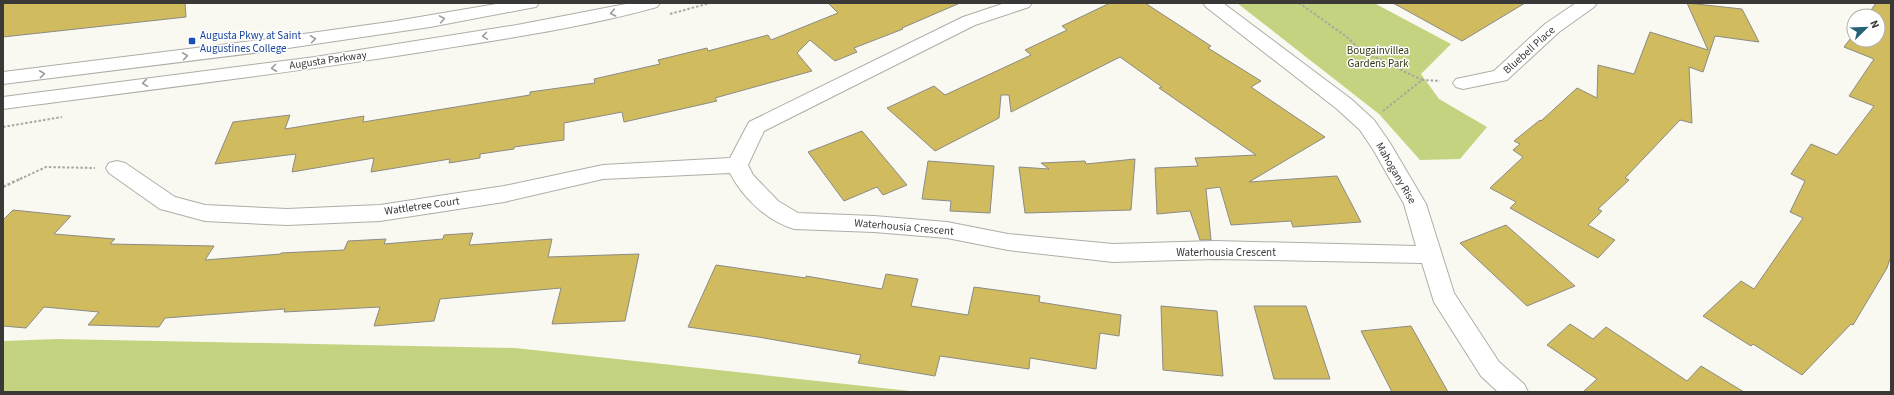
<svg xmlns="http://www.w3.org/2000/svg" width="1894" height="395" viewBox="0 0 1894 395" font-family="'Source Sans 3',sans-serif">
	<style>
		.green { fill: #c3d37f }
		.building { fill: #d0bb5f; stroke: #8c8b85 }
		.lines { fill: none; stroke-linecap: round; stroke-linejoin: round }
		.minor-casing { stroke: #afada7; stroke-width: 2 }
		.primary-casing { stroke: #afada7; stroke-width: 2 }
		.path-far1 { stroke: #a8a7a2; stroke-width: 2; stroke-dasharray: 2.5 2; stroke-linecap: butt }
		.path { stroke: #a8a7a2; stroke-width: 2.5; stroke-dasharray: 3 2; stroke-linecap: butt }
		.minor { fill: #fff; fill-rule: evenodd }
		.primary { fill: #fff; fill-rule: evenodd }
		.oneway { stroke: #9c9c9b }
		.transit-dot { fill: #1a4fb4; stroke: #fff; stroke-width: 1.5 }
		.labels { text-anchor: middle; dominant-baseline: central; stroke-width: 3; stroke-linejoin: round; paint-order: stroke }
		.transit-label { font-size: 11px; fill: #164399; stroke: #fff; text-anchor: start }
		.park-label { font-size: 11px; fill: #333914; stroke: #fff }
		.street-label { font-size: 11px; fill: #3a3937; stroke: #fff }
	</style>
	<rect width="100%" height="100%" fill="#f9f8f1"/>
	<path class="green" d="M1237,3H1374L1451,44L1421,74L1439,99L1487,127L1460,159L1420,160L1379,114Z
		M57,339L515,348L919,392H3V341Z"/>
	<path class="building" d="M3,3H185L186,17L3,37Z
		M828,3H960L902,28L903,29L854,48L857,52L835,61L810,40L797,53L812,71L715,98L717,101L624,122L622,112L564,123V140L514,147V149L480,154V158L449,163L450,159L371,172L374,158L292,172L296,154L215,164L233,122L290,115L285,129L364,116L363,122L530,95V92L595,83L594,79L660,64L658,60L707,48L708,51L768,35L771,40L838,13Z
		M1110,3H1145L1211,46L1208,48L1261,81L1251,87L1325,137L1249,182L1337,176L1361,222L1293,227L1291,221L1231,225L1220,187L1206,189L1211,240H1200L1190,211L1157,214L1155,168L1198,166L1195,158L1256,155L1159,88L1162,87L1120,57L1011,112L1009,95H1001L999,118L935,151L887,108L934,86L945,95L1031,55L1025,50L1067,30L1062,26Z
		M1393,3H1525L1462,41Z
		M1687,3L1742,9L1759,42L1715,36L1703,72L1689,67L1692,123L1680,120L1625,178L1629,180L1598,209L1602,211L1588,225L1615,240L1598,258L1510,208L1516,202L1490,188L1523,157L1513,150L1520,144L1514,141L1540,120L1541,121L1577,88L1597,98L1598,65L1634,74L1650,32L1708,50Z
		M1876,3H1891V256L1887,268L1853,325L1851,324L1802,375L1753,344L1751,346L1703,316L1741,281L1754,289L1803,218L1790,212L1805,181L1791,174L1811,144L1837,155L1874,106L1849,96L1874,59L1844,47L1854,34V40H1878V16H1867Z
		M862,131L907,185L883,195L877,187L844,201L808,152Z
		M1135,159L1131,210L1025,213L1019,167L1049,169L1041,163L1085,161L1086,164Z
		M928,161L994,166L990,213L950,211L951,201L922,199Z
		M13,210L71,216L54,234L115,239L110,244L214,246L205,260L281,254V253L344,250L348,241L386,239L384,244L443,239L444,235L473,233L469,245L552,239L548,257L639,254L625,321L552,324L561,288L440,299L434,321L374,326L380,307L284,312L285,309L165,318L159,327L88,325L99,312L44,307L26,328L3,326V220Z
		M1506,225L1575,286L1527,306L1460,243Z
		M716,265L806,278V276L882,289L886,274L918,279L911,306L968,315L974,287L1040,296L1039,302L1121,315L1119,336L1100,333L1096,369L1030,358L1029,369L940,356L935,376L858,363L861,355L758,337L688,327Z
		M1161,306L1217,311L1223,376L1163,370Z
		M1254,306H1306L1330,379H1274Z
		M1570,324L1593,339L1606,327L1687,381L1701,366L1744,392H1583L1597,379L1547,345Z
		M1411,326L1448,392H1392L1361,331Z"/>
	<g class="lines">
		<defs>
			<path id="minor" d="M1005,3H1032L1029,7L975,25L764,131L748,165L753,175L778,201L798,213L874,216L947,222L1008,234L1113,244L1215,241L1416,246L1404,204L1374,151L1360,130L1337,109L1206,7L1203,3H1223L1351,99L1374,120L1390,143L1426,204L1454,293L1499,362L1524,384L1528,392H1498L1481,376L1434,302L1422,263L1215,259L1113,262L1008,250L947,238L874,232L794,229C767,221 743,198 730,173L603,179L504,202L380,221L287,225L205,221L168,211L160,209L109,173L106,168L109,163L117,161L125,163L175,197L205,205L287,209L380,205L504,186L603,165L730,158L749,122L963,17Z
				M1576,3H1597L1594,7L1559,32L1507,80L1463,89L1456,87L1453,83L1456,79L1494,71L1545,24Z"/>
			<path id="primary" d="M502,3H539L536,7L530,8L430,27L261,52L3,84V72L261,40L396,21Z
				M631,3H660L657,7C585,27 510,38 435,50C291,73 147,90 3,109V97L315,57L517,25Z"/>
		</defs>
		<use href="#minor" class="minor-casing"/>
		<use href="#primary" class="primary-casing"/>
		<path class="path-far1" d="M1299,3L1347,37L1362,51L1422,80
			M670,14L710,3
			M1383,111L1422,80L1440,81
			M3,127L62,117
			M20,179L46,167L95,168"/>
		<path class="path" d="M3,187L22,178"/>
		<use href="#minor" class="minor"/>
		<use href="#primary" class="primary"/>
	</g>
	<defs><path id="oneway-chevron" d="M-2-3.5L2.5 0L-2 3.5" fill="none" stroke-width="1.6" stroke-linecap="round" stroke-linejoin="round"/></defs>
	<g class="oneway">
		<use href="#oneway-chevron" transform="translate(613 13) rotate(169)"/>
		<use href="#oneway-chevron" transform="translate(442 19) rotate(-10)"/>
		<use href="#oneway-chevron" transform="translate(485 36) rotate(171)"/>
		<use href="#oneway-chevron" transform="translate(313 39) rotate(-8)"/>
		<use href="#oneway-chevron" transform="translate(185 56) rotate(-8)"/>
		<use href="#oneway-chevron" transform="translate(274 68) rotate(173)"/>
		<use href="#oneway-chevron" transform="translate(42 74) rotate(-6)"/>
		<use href="#oneway-chevron" transform="translate(145 83) rotate(172)"/>
	</g>
	<rect class="transit-dot" x="188" y="37" width="8" height="8" rx="2"/>
	<g class="labels">
		<g class="transit-label">
			<text x="200" y="35">Augusta Pkwy at Saint<tspan x="200" dy="13">Augustines College</tspan></text>
		</g>
		<g class="park-label">
			<text x="1378" y="50">Bougainvillea<tspan x="1378" dy="13">Gardens Park</tspan></text>
		</g>
		<g class="street-label">
			<text transform="translate(1529 50) rotate(-42)">Bluebell Place</text>
			<text transform="translate(328 60) rotate(-8)">Augusta Parkway</text>
			<text transform="translate(1396 173) rotate(60)">Mahogany Rise</text>
			<text transform="translate(422 206) rotate(-8)">Wattletree Court</text>
			<text transform="translate(904 227) rotate(5)">Waterhousia Crescent</text>
			<text x="1226" y="252">Waterhousia Crescent</text>
		</g>
	</g>
	<rect width="1894" height="395" fill="none" stroke="#3a3937" stroke-width="8"/>
	<g transform="translate(1866 28) rotate(67)"><circle r="19" fill="#ffffff" stroke="#b0b0af"/>
	<path d="M0-3L7 15L0 10L-7 15Z" fill="#266179"/>
	<text y="-6" font-size="11" font-weight="bold" text-anchor="middle" fill="#3a3937">N</text>
	</g>
</svg>
